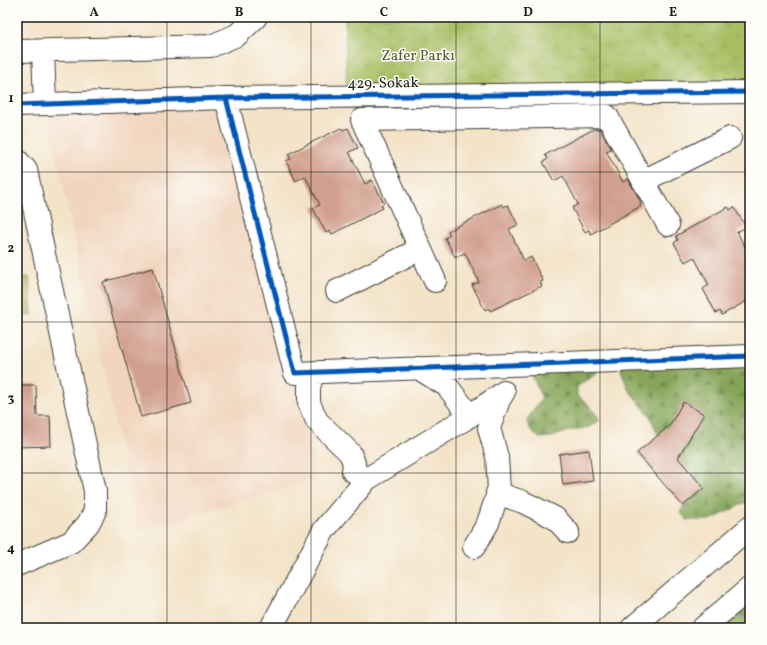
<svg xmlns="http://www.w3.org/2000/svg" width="767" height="645" viewBox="0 0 767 645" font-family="Vollkorn,serif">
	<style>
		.built { fill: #f1d5bd }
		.grass { fill: url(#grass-tufts); stroke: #626d40 }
		.forest { fill: url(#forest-firs); stroke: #51603a }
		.garden { fill: #a9be63; stroke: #626d40 }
		.building { fill: #d19f8d }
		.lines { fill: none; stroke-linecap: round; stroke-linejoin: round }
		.minor-casing { stroke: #3c3a36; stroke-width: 24 }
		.major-casing { stroke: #3c3a36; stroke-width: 24 }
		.minor { stroke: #fff; stroke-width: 22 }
		.major { stroke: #fff; stroke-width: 22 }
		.cycleway-casing { stroke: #fdfcf7; stroke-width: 8 }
		.cycleway { stroke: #0057b8; stroke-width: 5 }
		.grid { fill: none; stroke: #1c1c1c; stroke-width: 1; stroke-opacity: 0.55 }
		.labels { text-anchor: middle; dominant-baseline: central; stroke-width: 3; stroke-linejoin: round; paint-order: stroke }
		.park-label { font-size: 15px; fill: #545d38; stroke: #fdfcf7 }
		.street-label { font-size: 15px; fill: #1c1c1c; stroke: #fdfcf7 }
		.neatline { fill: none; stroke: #1c1c1c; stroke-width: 1.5 }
		.grid-label { font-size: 13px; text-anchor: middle; font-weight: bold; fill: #1c1c1c }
	</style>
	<defs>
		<pattern id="grass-tufts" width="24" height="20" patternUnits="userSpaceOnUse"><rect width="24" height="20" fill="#a9be63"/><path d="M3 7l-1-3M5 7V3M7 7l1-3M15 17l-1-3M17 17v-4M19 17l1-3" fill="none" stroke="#91a355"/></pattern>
		<pattern id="forest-firs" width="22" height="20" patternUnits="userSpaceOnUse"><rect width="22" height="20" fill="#86a559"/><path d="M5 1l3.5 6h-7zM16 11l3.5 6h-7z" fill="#6d8649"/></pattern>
	</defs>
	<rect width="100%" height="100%" fill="#fdfcf7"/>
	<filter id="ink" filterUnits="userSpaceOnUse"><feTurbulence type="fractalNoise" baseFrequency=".025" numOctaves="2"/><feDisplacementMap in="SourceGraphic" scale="8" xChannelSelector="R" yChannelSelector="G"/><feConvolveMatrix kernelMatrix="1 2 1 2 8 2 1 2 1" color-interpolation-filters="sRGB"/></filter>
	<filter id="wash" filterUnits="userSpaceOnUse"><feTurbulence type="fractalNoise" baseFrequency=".012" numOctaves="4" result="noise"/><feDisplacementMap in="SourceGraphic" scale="16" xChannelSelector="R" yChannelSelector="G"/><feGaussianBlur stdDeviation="0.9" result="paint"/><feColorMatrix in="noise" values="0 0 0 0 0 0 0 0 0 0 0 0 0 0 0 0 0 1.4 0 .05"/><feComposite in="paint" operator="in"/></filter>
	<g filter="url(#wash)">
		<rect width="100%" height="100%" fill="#f3e3c7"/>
		<path class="built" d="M226,98L295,373L317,479L139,531L45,104Z"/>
		<path class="grass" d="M345,17H750V92L347,96Z"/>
		<path class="forest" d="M750,356V500L711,520H687L681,513L683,506L703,488L658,435L650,416L628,389L618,361Z
			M527,364H600L595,375L583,382L577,387V396L588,404L600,420L589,427L569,431L552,437L539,438L530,429L527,422L530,415L542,398Z
			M750,588V628H703Z"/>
		<path class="garden" d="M29,277L32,315L17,316V278Z"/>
		<g id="blocks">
			<path class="building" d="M341,128L343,130L348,128L358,148L349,152L365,184L372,180L384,203L381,205L383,208L332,234L330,231L326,233L313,208L320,205L305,176L296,181L286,161L291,159L288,154Z
				M594,129H600L611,149L606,151L623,182L628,179L641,202L640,203L641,206L591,234L589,230L585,232L572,208L578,204L563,176L554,181L543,162L548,159L545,155Z
				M502,204L503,207L508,205L518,225L509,229L524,261L531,257L543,281L540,282L542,286L490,311L489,308L485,310L472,285L479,282L465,253L455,257L445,238L450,235L448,231Z
				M728,207L730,210L734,207L746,227L737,232L750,256V299L722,315L720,311L716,313L703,289L709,285L694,257L685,262L674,243L678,240L676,236Z
				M153,268L191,403L141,417L103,282Z
				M17,385H36L37,416H50L51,446L17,447Z
				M683,402L704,414L678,458L704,488L683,506L637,453L670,425Z
				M589,450L593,481L563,485L559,454Z"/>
		</g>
	</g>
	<g filter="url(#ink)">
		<use href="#blocks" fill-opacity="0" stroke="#3c3a36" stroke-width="1"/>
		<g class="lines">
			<defs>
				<path id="minor" d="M17,51L211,46L237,35L256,17
					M43,51L45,104
					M226,98L295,373L750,356
					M17,105L226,98L750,92
					M17,160L26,170L95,491V511L88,524L71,542L17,565
					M643,181L730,138
					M435,281L362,120L607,116L668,225
					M337,291L420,249
					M418,368L447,386L470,416
					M314,372L309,387V403L317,421L350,453L354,463L353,471L367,479
					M497,493L523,502L555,518L568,532
					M474,547L488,523L499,490L497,457L489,428L499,400L504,392
					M271,628L324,530L367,479L465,419L503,393"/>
				<path id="major" d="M632,628L750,527
					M703,628L750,588"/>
			</defs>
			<use href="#minor" class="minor-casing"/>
			<use href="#major" class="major-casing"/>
			<use href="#minor" class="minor"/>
			<use href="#major" class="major"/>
			<defs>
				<path id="cycleway" d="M226,98L295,373L750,356
					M17,105L226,98L750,92"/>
			</defs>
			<use href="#cycleway" class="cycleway-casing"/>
			<use href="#cycleway" class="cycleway"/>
		</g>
	</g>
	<path class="grid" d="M167,17V628M311,17V628M456,17V628M600,17V628M17,172H750M17,322H750M17,473H750"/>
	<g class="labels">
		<g class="park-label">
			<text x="418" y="56">Zafer Parkı</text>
		</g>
		<g class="street-label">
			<text transform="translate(383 84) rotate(-1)">429. Sokak</text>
		</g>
	</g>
	<rect width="767" height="645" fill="none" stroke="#fdfcf7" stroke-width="44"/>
	<rect x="22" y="22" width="723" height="601" class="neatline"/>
	<g class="grid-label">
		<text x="94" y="16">A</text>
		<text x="239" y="16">B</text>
		<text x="384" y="16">C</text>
		<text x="528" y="16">D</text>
		<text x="673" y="16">E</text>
		<text x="11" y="102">1</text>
		<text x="11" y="252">2</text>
		<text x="11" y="402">3</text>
		<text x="11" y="552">4</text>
	</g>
</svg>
